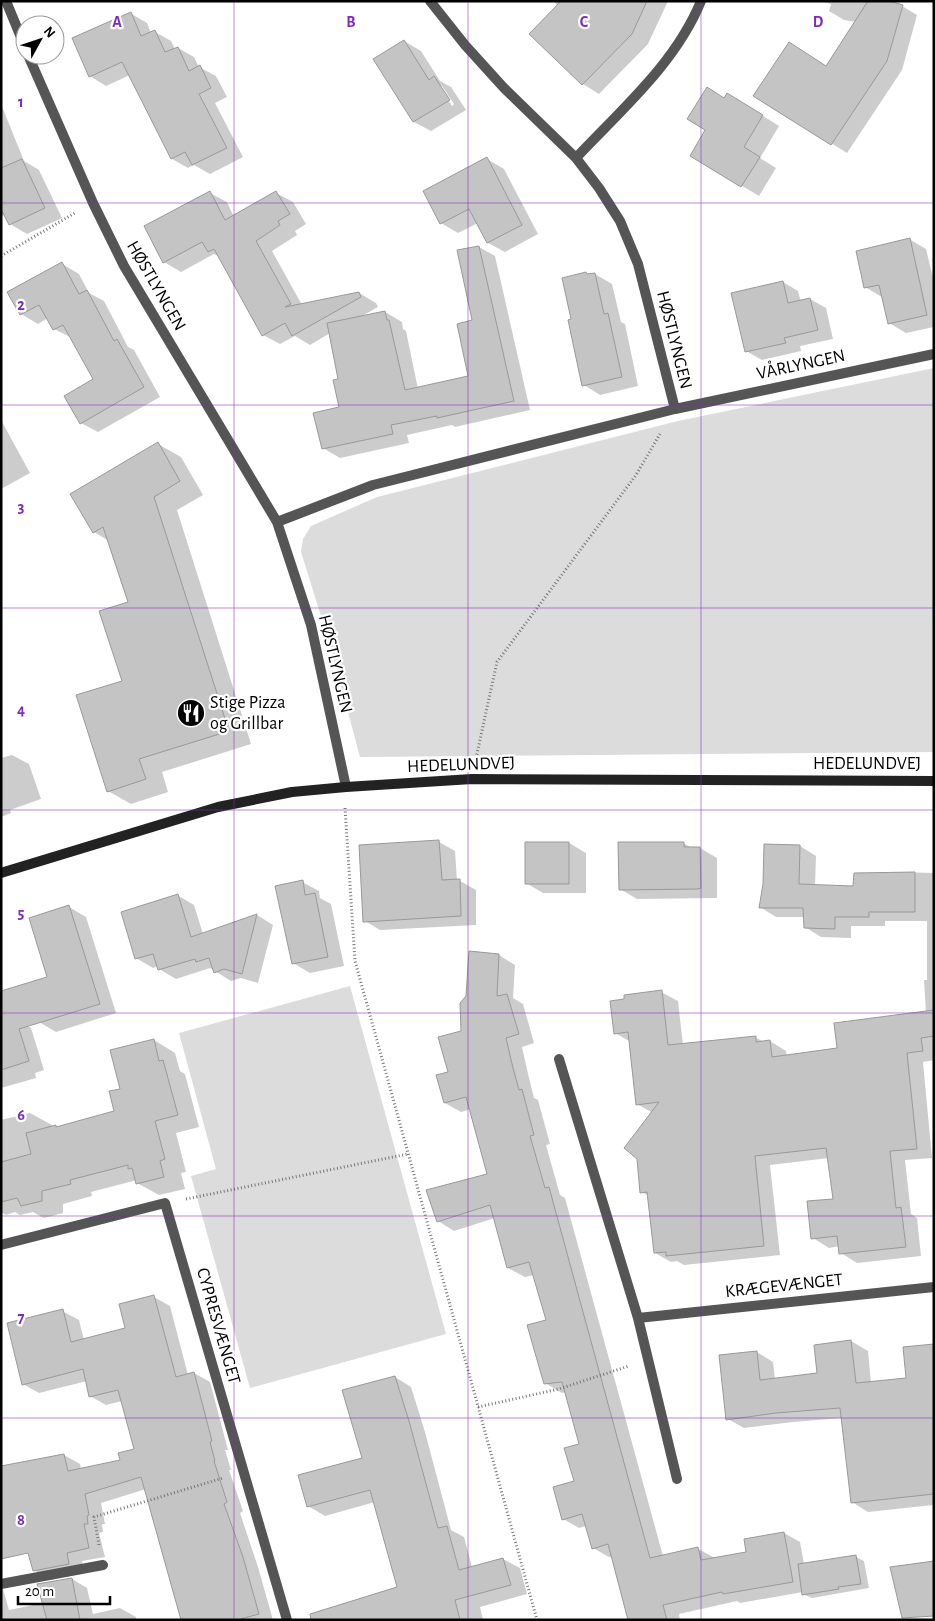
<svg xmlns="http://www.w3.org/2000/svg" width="935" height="1621" viewBox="0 0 935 1621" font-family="'Alegreya Sans',sans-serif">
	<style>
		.green { fill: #dcdcdc }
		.shadow { fill: #0003; fill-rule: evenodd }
		.building { fill: #c4c4c4; stroke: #999 }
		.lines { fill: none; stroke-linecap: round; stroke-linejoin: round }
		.path { stroke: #777; stroke-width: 3; stroke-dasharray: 1 2.5; stroke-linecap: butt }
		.street { stroke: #555; stroke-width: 10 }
		.secondary { stroke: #222; stroke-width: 10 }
		.grid { fill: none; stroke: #7b2cbf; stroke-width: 1; stroke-opacity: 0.55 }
		.labels { text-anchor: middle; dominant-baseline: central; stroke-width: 4.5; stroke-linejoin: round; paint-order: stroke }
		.street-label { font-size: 18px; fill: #000; stroke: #fff }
		.poi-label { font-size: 18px; fill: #000; stroke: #fff; text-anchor: start }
		.grid-label { font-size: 16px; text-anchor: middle; font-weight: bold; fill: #7b2cbf; stroke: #fff; stroke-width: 4.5; stroke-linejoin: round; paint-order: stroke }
	</style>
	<rect width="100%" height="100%" fill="#fff"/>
	<path class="green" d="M934,368V752L360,757L330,645L301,552L303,539L311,526L377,497L678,421Z
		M350,986L446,1334L250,1388L191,1176L216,1169L179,1033Z"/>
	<path class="shadow" d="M553,1H668L648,44L599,94L583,84L558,6Z
		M820,1H884L902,6L917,15L902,70L847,153L755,96L826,66L856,22L844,20L829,11L831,4Z
		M130,13L147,23L151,33L155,32L171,41L175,49L178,48L194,57L199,67L216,76L227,97L215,103L243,157L210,174L194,165L188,168L172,159L130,75L106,86L90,76Z
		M404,41L421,51L440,81L451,87L466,110L431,131L414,122L375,60ZM439,85L442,86L454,104L452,106Z
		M725,99L744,104L779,126L760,158L776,168L759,196L692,156Z
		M1,104L24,161L39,170L62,218L27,234L10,224L5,215L1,216Z
		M487,159L504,169L538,234L505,252L488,243L478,223L458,233L441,223Z
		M210,193L227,202L234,217L276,193L293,202L306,224L295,231L297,235L272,251L302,305L359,293L376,303L378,307L360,317L385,312L402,322L403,329L406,331L418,389L470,377L479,247L495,256L530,410L455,427L452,425L407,435L409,443L340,458L323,448L340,408V380L330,333L310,345L295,336L280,344L263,335L220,257L214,254L181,272L164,262Z
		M909,239L926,249L934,282V327L906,333L889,323L882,297L865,287Z
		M62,264L79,274L89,293L104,301L128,347L134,350L160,397L98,432L81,423L94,380L72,338L54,329L48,318L38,324L21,314Z
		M595,274L612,284L621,322L625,324L638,386L600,395L584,385L572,320L588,275Z
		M783,282L798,291L801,302L810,299L826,308L833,339L800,346L801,351L762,360L746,351Z
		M1,420L30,473L1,489Z
		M158,444L181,457L203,495L177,510L251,744L162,772L168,792L131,804L108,791L123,682L129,602L109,541L94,532Z
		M12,755L29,764L41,799L10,810L11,813L1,817V758Z
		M439,842L455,851L457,881H460L476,890V925L380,930L365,921Z
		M569,843L586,853V893H543L526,883Z
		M683,843L692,848H700L717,858V898L637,899L620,889Z
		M800,846L816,856L815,886L855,887L894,874V872L934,873V1060L923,1062L932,1158L905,1160L911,1214L917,1218L921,1256L857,1263L841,1253L840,1246L829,1248L813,1238L834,1200L829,1158L770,1165L780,1255L684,1265L677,1261L671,1262L655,1253L649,1196L642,1192L653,1113L637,1104L631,1042L615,1033L661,992L678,1001L683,1045L755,1037L764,1042L770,1041L786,1051L787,1057L839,1049L926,1013L924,980H927V921H885V926H851V938L821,937L805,927L804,917H776L760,907Z
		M302,882L319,891L320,898L331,904L344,966L310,973L293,963Z
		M177,895L194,905L203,934L257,915L273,925L258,983L241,978L231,981L210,968L176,979L159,969L158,966L153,968L136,958Z
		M69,907L86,917L116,1013L56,1032L39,1022Z
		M499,955L515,965L513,998L523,1004L534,1043L522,1047L529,1078L534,1098L538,1100L550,1144L546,1145L560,1195L565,1198L663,1556L698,1549L715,1558L747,1553L784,1533L800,1542L804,1564L856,1557L864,1561L869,1588L812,1598L803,1594V1592L740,1603L737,1601L679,1614L680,1620H629L612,1557H609L593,1548L586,1526L579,1528L563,1519L575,1482L580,1445L566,1392L562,1393L545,1383L547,1320L534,1275L525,1277L508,1268L495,1218L454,1231L438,1221L488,1175L471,1109L461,1112L445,1103L449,1073L462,1032L468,997Z
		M15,1018L31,1028L44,1070L35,1073L36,1078L1,1088V1023Z
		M154,1040L175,1053L180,1071L185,1074L199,1127L176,1133L186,1172L181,1173L185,1189L159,1195L137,1183V1180L91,1192L92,1196L63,1204V1213L44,1218L33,1212L20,1215L15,1212L6,1215L1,1212V1120L30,1113L52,1125L53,1127L58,1128L115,1112L121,1090Z
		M154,1297L170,1306L188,1375L194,1373L210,1382L228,1450H225L231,1470H229L243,1511L240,1513L258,1567L273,1620H183L146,1489L101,1503L105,1524H102L103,1532L99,1533L105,1557L82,1561L85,1573L50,1580L34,1570L64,1455L80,1464L81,1469L122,1461L135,1450L122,1401L106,1405L90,1396L87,1381L39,1393L23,1384L62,1311L79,1320L84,1340L127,1329Z
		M851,1341L868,1351L871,1383L908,1379L934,1345V1513L933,1505L868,1512L852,1502L842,1418L793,1422L744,1428L728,1419L757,1352L773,1362L775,1379L818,1374L815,1346Z
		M395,1377L411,1387L425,1432L451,1530L464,1537L472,1567L503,1559L520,1568L527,1594L480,1607L483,1620H407L375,1502L325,1516L308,1506L363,1459Z
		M72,1579L87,1588L93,1614L120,1608L136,1617V1620H1V1582L9,1610L43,1603Z"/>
	<path class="building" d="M561,1H647L632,34L582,85L529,34Z
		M868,1H889L903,5L887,61L831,145L753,96L789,42L826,66Z
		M131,12L141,36L155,30L165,52L178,47L189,71L200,65L211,88L199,94L227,148L192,165L185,152L171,159L122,62L89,77L72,38Z
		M404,40L429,80L434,76L450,100L413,122L373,59Z
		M707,87L724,98L727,93L763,115L744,147L760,157L741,187L690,156L705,130L687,119Z
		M487,157L522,225L487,243L469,209L440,224L423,191Z
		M22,159L45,208L9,225L1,209V168Z
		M210,191L225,220L276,191L290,214L278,221L280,225L256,241L291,304L285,307L359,292L361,297L292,336L285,323L262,336L214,249L208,252L202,242L163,263L144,226Z
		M910,238L927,315L888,324L879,285L864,288L856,251Z
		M479,246L514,401L437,418V416L391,425L393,434L322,449L313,413L339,407L333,380L338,379L327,323L385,311L387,320H389L405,390L468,376L457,324L472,320L457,250Z
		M62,262L79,294L87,290L114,341L117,339L144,387L80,424L64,396L93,379L63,325L53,330L39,305L20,315L7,292Z
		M586,272L587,274L595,273L604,314L608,313L622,377L582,386L568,320L571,319L562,278Z
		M783,281L788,303L810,298L818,330L784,338L786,343L745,352L731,293Z
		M158,442L180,481L154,497L229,731L139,759L146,779L107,792L76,695L122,681L99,611L128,602L103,527L93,533L70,494Z
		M439,840L442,880L460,879L461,916L363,922L359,845Z
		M525,842H569V884H525Z
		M618,842H684V847H700L701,888L698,889L619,890Z
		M764,844L800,845L799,884L853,886L854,873L915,872V912H869V917H835V929L804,928L803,908H759L763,884Z
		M303,880L305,895L315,893L328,957L292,964L275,886Z
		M178,894L191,937L257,914L242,974L224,969L214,973L209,958L196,962L195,959L158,970L153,954L135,959L121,912Z
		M69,905L100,1004L19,1029L29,1061L1,1070V991L47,977L29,918Z
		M469,951L499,954L497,996L507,994L519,1034L506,1038L513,1068L519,1090L522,1089L534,1135L530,1136L545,1188L549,1187L650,1558L698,1547L701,1560L746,1552L744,1539L784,1532L793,1582L723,1594L722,1592L663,1605L667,1620H628L608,1544L592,1549L582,1514L562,1520L553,1487L574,1481L564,1448L579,1444L562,1382L544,1384L527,1325L546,1320L529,1262L507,1268L490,1205L437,1222L426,1190L487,1174L466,1097L444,1103L436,1075L448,1072L438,1037L461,1031L460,1003L466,996Z
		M662,990L668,1045L756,1036V1042L770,1040L772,1057L837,1048L834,1023L934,1010V1036L921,1038L923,1051L907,1053L917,1149L890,1151L896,1208L901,1207L906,1247L839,1254L837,1236L811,1239L807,1201L833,1199L826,1148L755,1156L764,1246L666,1256V1252L654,1253L647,1192L640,1193L637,1159L624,1148L659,1102L636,1105L628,1032L614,1034L610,1001L624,999V995Z
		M154,1039L159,1061L163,1060L178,1115L155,1121L165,1159L160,1161L164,1177L136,1184L132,1168L128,1169V1165L70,1180L71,1184L42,1191V1201L21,1206L17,1198L1,1202V1162L31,1154L26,1133L56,1125V1127L114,1111L109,1091L120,1089L110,1050Z
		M154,1295L176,1377L194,1372L212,1441L210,1442L215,1461H214L227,1502L224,1504L243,1557L259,1614L237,1620H181L141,1477L85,1494L89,1515L87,1516L88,1524H84L89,1548L67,1553L69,1564L33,1571L28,1553L1,1559V1466L64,1454L68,1471L120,1460L118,1453L134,1449L118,1390L89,1397L83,1369L22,1385L7,1323L63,1309L71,1342L125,1328L119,1304Z
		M851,1340L856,1383L906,1378L903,1347L934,1344V1494L851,1503L840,1408L776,1413L726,1420L719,1355L757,1351L760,1380L817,1373L814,1345Z
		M395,1376L409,1421L438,1528L447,1526L459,1570L503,1558L511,1585L455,1600L460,1620H311L310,1614L397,1587L370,1490L307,1507L298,1475L362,1458L342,1390Z
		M856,1555L861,1584L838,1587L839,1589L802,1595L798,1564Z
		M934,1561V1616L902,1618L890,1567Z
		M72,1578L80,1620H47L37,1584Z"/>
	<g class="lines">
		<path class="path" d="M1,256L75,213
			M476,758L497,662L636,475L660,434
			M345,808L355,961L537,1620
			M186,1199L408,1154
			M478,1407L559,1389L629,1366
			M99,1545L94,1517L223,1478"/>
		<path class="street" d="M6,1L25,47
			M28,55L93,203L124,266L277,522L311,625L346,787
			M576,158C621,110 676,63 701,1
			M675,409L934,354
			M277,522L373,485L675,409L638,264L620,221L599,188L576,158L504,88L465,45L430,1
			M559,1059L638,1318
			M1,1245L165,1203L287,1620
			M677,1479L638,1318L934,1287
			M1,1584L103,1565"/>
		<path class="secondary" d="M1,873L218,807L292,792L346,787L472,779L934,781"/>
	</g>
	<path class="grid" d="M234,1V1620M468,1V1620M701,1V1620M1,203H934M1,405H934M1,608H934M1,810H934M1,1013H934M1,1216H934M1,1418H934"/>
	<defs>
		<symbol id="restaurant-disc" viewBox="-11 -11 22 22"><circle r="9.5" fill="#000" stroke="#fff"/><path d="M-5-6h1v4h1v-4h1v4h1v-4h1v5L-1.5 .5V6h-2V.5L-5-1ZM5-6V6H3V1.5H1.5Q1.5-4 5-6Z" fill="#fff"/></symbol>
	</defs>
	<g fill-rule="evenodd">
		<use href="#restaurant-disc" x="175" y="697" width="32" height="32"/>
	</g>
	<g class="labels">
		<g class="street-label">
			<text transform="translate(156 286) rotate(60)">HØSTLYNGEN</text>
			<text transform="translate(674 340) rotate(76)">HØSTLYNGEN</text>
			<text transform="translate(801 365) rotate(-12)">VÅRLYNGEN</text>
			<text transform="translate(335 664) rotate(77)">HØSTLYNGEN</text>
			<text x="867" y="764">HEDELUNDVEJ</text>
			<text transform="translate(461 765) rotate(-2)">HEDELUNDVEJ</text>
			<text transform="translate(784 1286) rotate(-6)">KRÆGEVÆNGET</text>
			<text transform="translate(218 1326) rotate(74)">CYPRESVÆNGET</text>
		</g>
		<g class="poi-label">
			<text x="210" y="703">Stige Pizza<tspan x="210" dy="21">og Grillbar</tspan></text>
		</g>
	</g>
	<g class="grid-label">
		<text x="117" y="27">A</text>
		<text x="351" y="27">B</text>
		<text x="584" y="27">C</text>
		<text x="818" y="27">D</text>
		<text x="21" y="107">1</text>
		<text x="21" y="310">2</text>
		<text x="21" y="512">3</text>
		<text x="21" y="715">4</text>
		<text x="21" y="918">5</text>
		<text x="21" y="1120">6</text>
		<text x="21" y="1323">7</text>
		<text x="21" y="1525">8</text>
	</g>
	<rect width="935" height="1621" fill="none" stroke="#000000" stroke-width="5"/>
	<g transform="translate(40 40) rotate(50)"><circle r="24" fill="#ffffff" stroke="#999999"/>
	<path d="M0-4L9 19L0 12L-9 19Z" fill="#000000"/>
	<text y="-8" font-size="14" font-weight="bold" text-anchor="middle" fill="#000000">N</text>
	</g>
	<path d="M18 1596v8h92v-8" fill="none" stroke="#000000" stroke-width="2.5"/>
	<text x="25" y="1596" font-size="15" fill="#000000" stroke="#ffffff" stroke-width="4" paint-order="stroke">20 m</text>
</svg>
